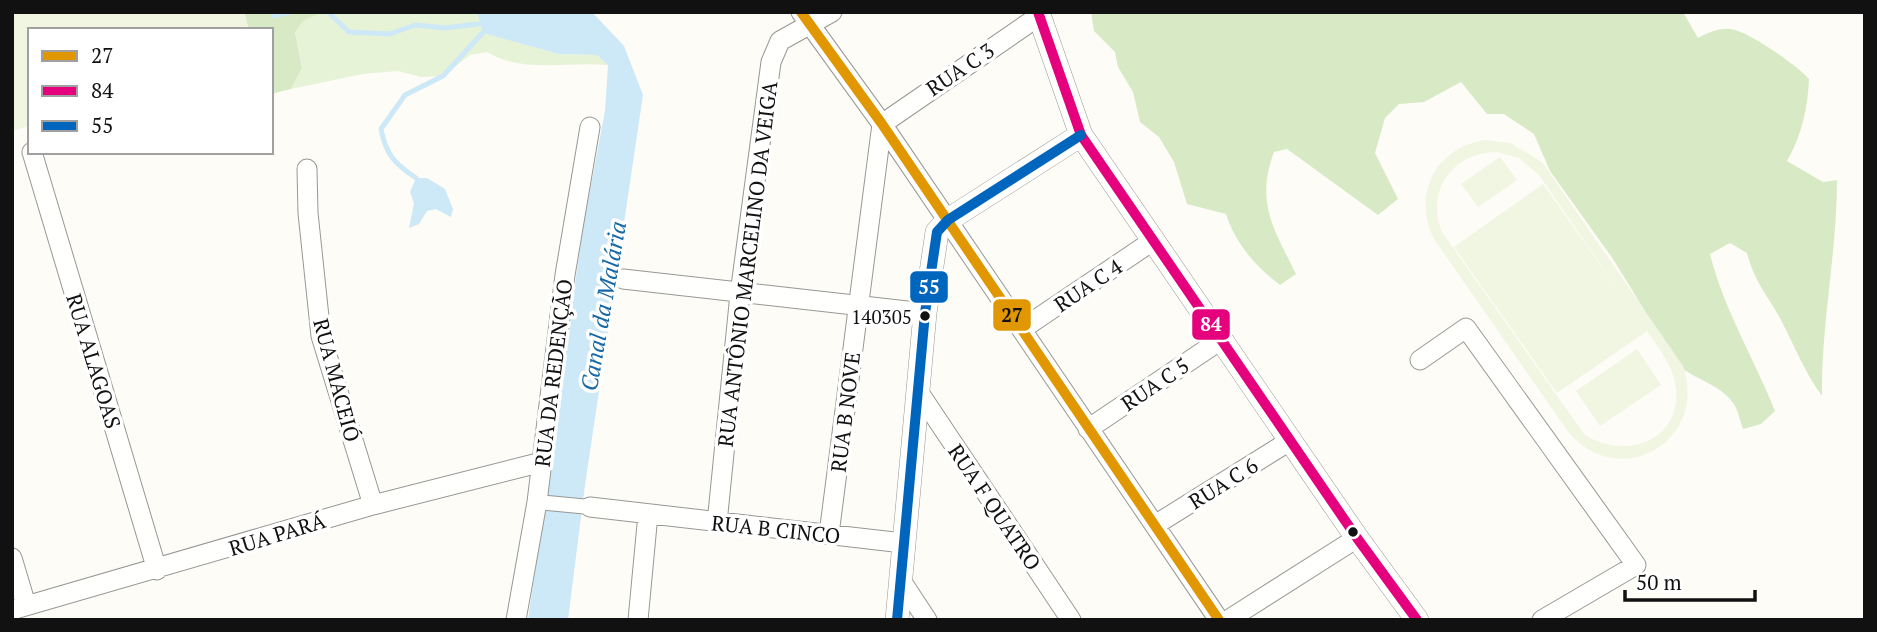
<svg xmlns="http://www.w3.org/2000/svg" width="1877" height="632" viewBox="0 0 1877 632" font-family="'PT Serif',serif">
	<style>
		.green { fill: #e7f3d7 }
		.forest { fill: #d8eac5 }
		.pitch { fill: #f0f6e1; fill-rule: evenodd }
		.water { fill: #cde8f7 }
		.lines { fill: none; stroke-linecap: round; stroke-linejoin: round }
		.stream { stroke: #cde8f7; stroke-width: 5 }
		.pedestrian-casing { stroke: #979795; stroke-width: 16 }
		.minor-casing { stroke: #979795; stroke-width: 21 }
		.tertiary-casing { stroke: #979795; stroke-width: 24 }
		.pedestrian { stroke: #fffffe; stroke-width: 14 }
		.minor { stroke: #fffffe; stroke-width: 19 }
		.tertiary { stroke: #fffffe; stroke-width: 23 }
		.bus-1-casing { stroke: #fff; stroke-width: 16 }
		.bus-2-casing { stroke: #fff; stroke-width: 16 }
		.bus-3-casing { stroke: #fff; stroke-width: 16 }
		.bus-1 { stroke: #e09702; stroke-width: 10 }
		.bus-2 { stroke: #e5007d; stroke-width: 10 }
		.bus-3 { stroke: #0065bd; stroke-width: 10 }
		.bus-dot { fill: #111; stroke: #fff; stroke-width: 2.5 }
		.labels { text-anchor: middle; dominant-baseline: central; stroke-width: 7; stroke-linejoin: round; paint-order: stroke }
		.bus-label { font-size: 19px; fill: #111; stroke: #fff; text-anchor: end }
		.street-label { font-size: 21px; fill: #111; stroke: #fff }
		.water-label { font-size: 23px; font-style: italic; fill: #1768a6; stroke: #fff }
		.line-badge { stroke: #fff; stroke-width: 2.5 }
		.badge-label { font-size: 19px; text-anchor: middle; font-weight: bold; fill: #fff }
		.pale-badge-label { font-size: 19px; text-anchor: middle; font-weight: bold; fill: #111 }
	</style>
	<rect width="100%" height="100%" fill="#fdfcf7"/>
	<path class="green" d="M323,12H477L484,33L559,54L597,55L608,65C568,61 523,74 487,52L470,55L443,76L421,77L398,71L363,74L291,89L302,68L295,34L302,21Z"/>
	<path class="forest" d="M244,12H323L303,21L295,33L302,68L291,89L271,94V30H249Z
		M1091,12H1683L1698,38C1708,33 1718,28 1730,29C1747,30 1798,66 1809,79C1808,108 1801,137 1787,161L1823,182L1837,180C1837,253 1821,324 1822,396C1804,371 1795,347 1781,320C1767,294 1755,283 1747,253L1730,243L1710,254C1724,310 1754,358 1775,411L1761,424L1743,429C1740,421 1738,409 1733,403C1720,384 1695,380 1678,365L1613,259L1550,171L1534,134L1504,114H1487L1461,82L1424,102L1399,104L1385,118L1375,153L1398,199L1378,215L1287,149L1274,152C1255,203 1274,229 1296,274L1280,285C1256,267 1235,243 1226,214L1187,204L1174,162L1159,137L1140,122L1133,92L1118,67L1115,52L1094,31Z"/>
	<path class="pitch" d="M12,12H244L249,30H30V126L12,131Z
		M1485,140L1510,143L1542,162L1683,366C1709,441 1620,492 1569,433L1434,239C1412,195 1435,148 1485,140ZM1497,152L1519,158L1539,175L1623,297L1543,184L1454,247L1557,393L1647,331C1659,348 1674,367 1676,389C1681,442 1623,461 1584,434L1442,232C1425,191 1453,152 1497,152Z
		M1500,157L1517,180L1478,207L1461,184Z
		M1637,349L1661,385L1600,426L1576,391Z"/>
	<path class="water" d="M477,12H592L624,46L643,95L585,485L568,620H528L583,227L605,111L608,65L597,55L559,54L483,33Z
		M416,178H427L445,189L453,209L451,217L436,209L427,211L419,224L409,228L414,203L410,192Z"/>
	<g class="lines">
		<path class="stream" d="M328,12L349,32L390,34L415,25L445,28L486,23
			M274,16L290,12
			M416,178C395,164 386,155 381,129L405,95L443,76L487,28"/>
		<defs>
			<path id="pedestrian" d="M537,502L590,507"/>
			<path id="minor" d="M801,12L882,124L1219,620
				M32,152L157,570
				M307,169L308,213L321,336L373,505
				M623,279L925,313
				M1022,329L1154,240
				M1420,360L1466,328L1636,565L1542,620
				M920,394L1071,620
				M1088,429L1222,339
				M590,507L903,543
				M717,523L740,294L771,62L780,41L832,12
				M1155,525L1291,440
				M829,534L882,124L1039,16
				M12,558L26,605
				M902,582L927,620
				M12,610L373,505L542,462
				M516,620L537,502L565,275L590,127
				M638,620L648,514
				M1228,620L1357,538"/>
			<path id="tertiary" d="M1038,12L1081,135L1357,538L1417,620
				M897,620L925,313L937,232L948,220L1081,135"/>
		</defs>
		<use href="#pedestrian" class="pedestrian-casing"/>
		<use href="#minor" class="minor-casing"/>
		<use href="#tertiary" class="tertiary-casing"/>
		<use href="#pedestrian" class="pedestrian"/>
		<use href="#minor" class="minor"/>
		<use href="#tertiary" class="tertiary"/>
		<defs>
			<path id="bus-1" d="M801,12L882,124L1219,620"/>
			<path id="bus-2" d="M1038,12L1081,135L1357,538L1417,620"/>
			<path id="bus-3" d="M897,620L925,313L937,232L948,220L1081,135"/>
		</defs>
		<use href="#bus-1" class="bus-1-casing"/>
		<use href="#bus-2" class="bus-2-casing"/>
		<use href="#bus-3" class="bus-3-casing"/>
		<use href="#bus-1" class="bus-1"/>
		<use href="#bus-2" class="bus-2"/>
		<use href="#bus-3" class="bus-3"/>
	</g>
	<g class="bus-dot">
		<circle cx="925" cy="316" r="6"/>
		<circle cx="1353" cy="532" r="6"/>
	</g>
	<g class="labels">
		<g class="bus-label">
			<text x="912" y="316">140305</text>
		</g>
		<g class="street-label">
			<text transform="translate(960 69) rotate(-34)">RUA C 3</text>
			<text transform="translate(747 264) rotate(-83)">RUA ANTÔNIO MARCELINO DA VEIGA</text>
			<text transform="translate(1088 285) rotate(-34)">RUA C 4</text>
			<text transform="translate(94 361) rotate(73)">RUA ALAGOAS</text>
			<text transform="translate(553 373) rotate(-83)">RUA DA REDENÇÃO</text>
			<text transform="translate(337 380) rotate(75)">RUA MACEIÓ</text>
			<text transform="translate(1155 384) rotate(-34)">RUA C 5</text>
			<text transform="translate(845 412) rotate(-83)">RUA B NOVE</text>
			<text transform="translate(1223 483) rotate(-32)">RUA C 6</text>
			<text transform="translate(995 507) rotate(56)">RUA F QUATRO</text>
			<text transform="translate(776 529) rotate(6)">RUA B CINCO</text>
			<text transform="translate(277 534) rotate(-17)">RUA PARÁ</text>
		</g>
		<g class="water-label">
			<text transform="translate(603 306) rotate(-80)">Canal da Malária</text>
		</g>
	</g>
	<g class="line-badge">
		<rect x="909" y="270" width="40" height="34" rx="7" fill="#0065bd"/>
		<rect x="992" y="298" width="40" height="34" rx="7" fill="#e09702"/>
		<rect x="1191" y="308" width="40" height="33" rx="7" fill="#e5007d"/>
	</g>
	<g class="badge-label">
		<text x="929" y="294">55</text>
		<text x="1211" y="331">84</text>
	</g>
	<g class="pale-badge-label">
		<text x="1012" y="322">27</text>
	</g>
	<rect width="1877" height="632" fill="none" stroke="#111111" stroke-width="28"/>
	<rect x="28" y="28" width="245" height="126" fill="#ffffff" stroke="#a0a0a0" stroke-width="2"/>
	<rect x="42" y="51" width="35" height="10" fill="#e09702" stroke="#a0a0a0" stroke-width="2"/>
	<text x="91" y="63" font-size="21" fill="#111111">27</text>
	<rect x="42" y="86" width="35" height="10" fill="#e5007d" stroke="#a0a0a0" stroke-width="2"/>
	<text x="91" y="98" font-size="21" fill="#111111">84</text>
	<rect x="42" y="121" width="35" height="10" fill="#0065bd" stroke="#a0a0a0" stroke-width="2"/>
	<text x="91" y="133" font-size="21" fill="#111111">55</text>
	<path d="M1625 590v10h130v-10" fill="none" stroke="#111111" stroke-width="3.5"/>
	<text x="1636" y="590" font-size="21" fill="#111111" stroke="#ffffff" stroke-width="5" paint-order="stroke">50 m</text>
</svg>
